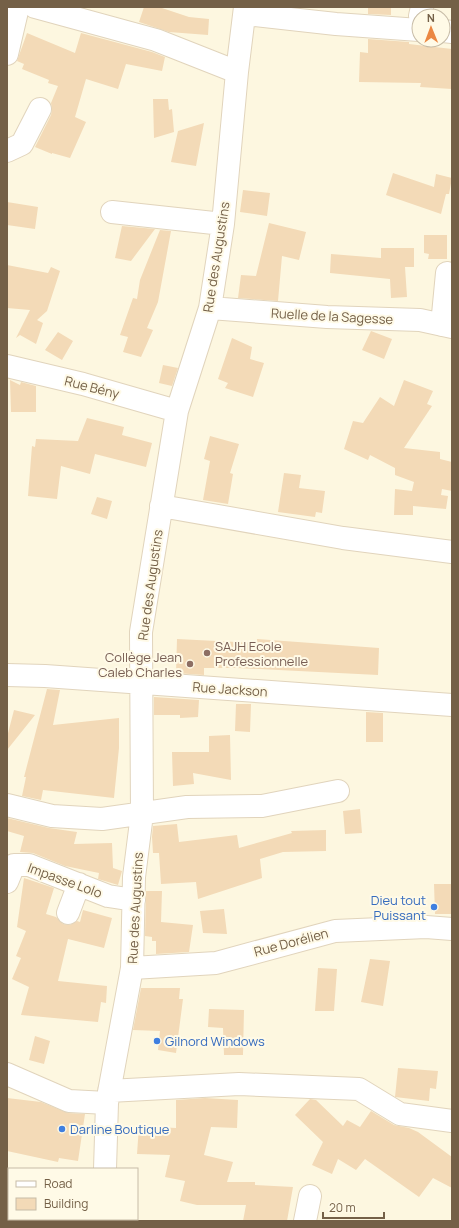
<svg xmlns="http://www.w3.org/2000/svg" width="459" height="1228" viewBox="0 0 459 1228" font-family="Manrope,sans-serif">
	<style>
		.building { fill: #f3dab7 }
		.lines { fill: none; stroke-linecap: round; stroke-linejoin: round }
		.minor-casing { stroke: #e1d4bc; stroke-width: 24 }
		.minor { stroke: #fff; stroke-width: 22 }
		.education-dot { fill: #8d6e63; stroke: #fffae7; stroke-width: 1.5 }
		.shop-dot { fill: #3f7fe0; stroke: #fffae7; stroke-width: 1.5 }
		.labels { text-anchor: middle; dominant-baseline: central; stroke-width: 4; stroke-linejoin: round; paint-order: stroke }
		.street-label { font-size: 13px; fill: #746047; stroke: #fffae7 }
		.education-label { font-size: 13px; fill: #785e54; stroke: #fffae7; text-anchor: start }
		.shop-label { font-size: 13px; fill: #366cbe; stroke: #fffae7; text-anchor: start }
	</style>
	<rect width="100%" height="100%" fill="#fdf7e0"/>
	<path class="building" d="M144,7H159L189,17L209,19L208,35L169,32L139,22Z
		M368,7H391V15L368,14Z
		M27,33L75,53L81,33L152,52L165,57L162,71L126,64L118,89L86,79L75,117L86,122L70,158L52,153V154L35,147L51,115L52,109L51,103L58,86L48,83L49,80L22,69L24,64L17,61Z
		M368,39L409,42V44L452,49V89L420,87L421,83L359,82L360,52L368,53Z
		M153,99H168L169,110L172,109L174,132L154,138Z
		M204,123L196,166L171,162L178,131Z
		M393,173L434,187L436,174L452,178L449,194H446L441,214L386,195Z
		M243,190L270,193L267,216L240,212Z
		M7,202L38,207L35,229L7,225Z
		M269,223L306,232L299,260L282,256L278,301L238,298L241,275L256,276Z
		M122,226L155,229L131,261L115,258Z
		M160,230L171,231L158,302L147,328L153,330L141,357L123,352L128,337L120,335L133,298L137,299L140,280Z
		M424,235H447V259H428L429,254L424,253Z
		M381,248H414V267H405L407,297L391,298L390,279L330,273L331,254L381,258Z
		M7,265L48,273L51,267L60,271L47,311L37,320L43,323L36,344L20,335L16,338L30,310L7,308Z
		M371,331L392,339L384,359L362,350Z
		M58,332L73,341L62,360L45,350Z
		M232,338L252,347L250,359L264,363L253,397L225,388L228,383L218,379Z
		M163,365L178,368L172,386L159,383Z
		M10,380L20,385L21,382L36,386V412H11Z
		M404,380L433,391L427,404L432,406L404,448L440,452V459L452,462V491L442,489L441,495L448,496L446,509L413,506V515H394L395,489L412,491L414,482L395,475V468L370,455L368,460L344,449L353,421L363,423L380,397L394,406Z
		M87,418L124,427L122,435L152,443L146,467L95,454L90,474L61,466L57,499L28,496L32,446L35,447L36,439L78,441Z
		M210,436L239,444L230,473L233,474L228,504L203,500L210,461L204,459Z
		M284,473L301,475L299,488L325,491L322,513L316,512L315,517L278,512Z
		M97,497L112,501L107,519L91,514Z
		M177,639L257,643V639L379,648L378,675L237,668H204V675L176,673Z
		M47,689L60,690L53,725L119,718V748L114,798L43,790L41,800L22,796L26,777H24Z
		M154,697L199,700L198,717L180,718V715H154Z
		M236,704H251L250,732L235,731Z
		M14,710L35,715L7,750V737Z
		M366,712L383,713V742H366Z
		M230,735L231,780L193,773L194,784L173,786L172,752H209V736Z
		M360,809L362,833L345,834L343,811Z
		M7,818L49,828L77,832L74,844L112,843L113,868L122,871L118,885L98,879L99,873L65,866L33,853L20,852L24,836L7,831Z
		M177,824L179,842L237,835L239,848L292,833L291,831L326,830V851L283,852L260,859L262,878L198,899L196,882L161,884L159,853H153L152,837L153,826Z
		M24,878L54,888L46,914L56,917L63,924L70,925L77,921L80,922L83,910L112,918L104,948L68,939L58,981L107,986L106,1003L101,1002L98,1022L21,1015L29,987L12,979L21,958L16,956L26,931L17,927Z
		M434,884H452V914H435Z
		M146,891H162L161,922L193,925L189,952L156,954V941H152V937L145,936Z
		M224,909L227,934L203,933L200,911Z
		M370,959L390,961L383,1006L361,1002Z
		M318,968L337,969L334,1011H315Z
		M141,988H180L179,999H183L176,1053L158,1050L160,1031L133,1030Z
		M209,1009L244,1010L243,1055H224L223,1028L208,1027Z
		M35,1036L50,1041L44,1064L29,1060Z
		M398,1068L438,1071L436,1089L430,1088L429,1101L395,1097Z
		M7,1098L41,1102L68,1113L85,1114L78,1161L59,1158L58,1162L7,1151Z
		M205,1098L238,1100L237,1128L211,1127L204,1155L233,1162L227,1182H255V1185L293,1187L287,1221H243L246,1205H197L180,1201L185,1181L165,1177L170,1155L137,1154L139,1126L176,1128V1100Z
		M310,1099L316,1100L343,1126L347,1120L360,1127L371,1111L394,1125L409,1128L418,1132L452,1157V1188L433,1178L419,1197L365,1159L356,1170L338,1159L332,1174L312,1165L323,1142L295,1115Z"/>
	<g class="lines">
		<defs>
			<path id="minor" d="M35,7L156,40L237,72
				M245,14L336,24L419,30
				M420,16L422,7
				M443,31L452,32
				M7,54L18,7
				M7,151L22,144L40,109
				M112,212L223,224
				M210,308L327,317L420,320L452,327
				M442,325L447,273
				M7,366L83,384L177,411
				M161,506L343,538L452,552
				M7,675L45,676L452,705
				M7,805L52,816L102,819L187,807L262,806L338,791
				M7,882L14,865H29L108,896L134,900
				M68,913L79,884
				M132,968L216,963L335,931L426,927L452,929
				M7,1074L69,1101L107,1103
				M109,1091L239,1084L359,1089L400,1114L452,1121
				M105,1169L107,1103L132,968L134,877L142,814L141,632L177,411L210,308L223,224L237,72L245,7
				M97,1221V1219
				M305,1221L310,1196"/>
		</defs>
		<use href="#minor" class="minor-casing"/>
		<use href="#minor" class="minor"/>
	</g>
	<g class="education-dot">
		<circle cx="207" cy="653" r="4"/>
		<circle cx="190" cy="664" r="4"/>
	</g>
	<g class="shop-dot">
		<circle cx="434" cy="907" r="4"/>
		<circle cx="157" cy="1041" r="4"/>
		<circle cx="62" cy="1129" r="4"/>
	</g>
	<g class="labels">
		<g class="street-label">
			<text transform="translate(216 257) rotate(-81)">Rue des Augustins</text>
			<text transform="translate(332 316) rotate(3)">Ruelle de la Sagesse</text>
			<text transform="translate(92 387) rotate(14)">Rue Bény</text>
			<text transform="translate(150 585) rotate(-82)">Rue des Augustins</text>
			<text transform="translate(230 689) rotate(4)">Rue Jackson</text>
			<text transform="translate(65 880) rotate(20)">Impasse Lolo</text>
			<text transform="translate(135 908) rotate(-87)">Rue des Augustins</text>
			<text transform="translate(291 942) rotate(-15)">Rue Dorélien</text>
		</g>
		<g class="education-label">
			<text x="215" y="646">SAJH Ecole<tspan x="215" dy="15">Professionnelle</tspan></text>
			<text x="182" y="657" text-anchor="end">Collège Jean<tspan x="182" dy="15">Caleb Charles</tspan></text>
		</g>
		<g class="shop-label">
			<text x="426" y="900" text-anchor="end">Dieu tout<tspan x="426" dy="15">Puissant</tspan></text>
			<text x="165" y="1041">Gilnord Windows</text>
			<text x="70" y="1129">Darline Boutique</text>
		</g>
	</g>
	<rect width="459" height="1228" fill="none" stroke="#746047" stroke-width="16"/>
	<rect x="8" y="1168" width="130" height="52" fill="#fffae7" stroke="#c7bca7"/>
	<rect x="16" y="1181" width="20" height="6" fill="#ffffff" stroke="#c7bca7"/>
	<text x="44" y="1188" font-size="12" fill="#746047">Road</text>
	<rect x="16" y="1198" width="20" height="12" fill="#f3dab7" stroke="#c7bca7"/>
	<text x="44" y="1208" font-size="12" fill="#746047">Building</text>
	<g transform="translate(431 28) rotate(359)"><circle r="19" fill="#fffae7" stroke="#c7bca7"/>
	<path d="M0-3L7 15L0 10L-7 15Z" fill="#eb8742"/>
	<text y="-6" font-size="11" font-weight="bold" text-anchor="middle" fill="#746047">N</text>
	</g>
	<path d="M323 1212v6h61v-6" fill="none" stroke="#746047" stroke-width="2"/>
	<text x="329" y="1212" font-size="12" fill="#746047" stroke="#fffae7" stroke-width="3" paint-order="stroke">20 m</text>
</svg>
